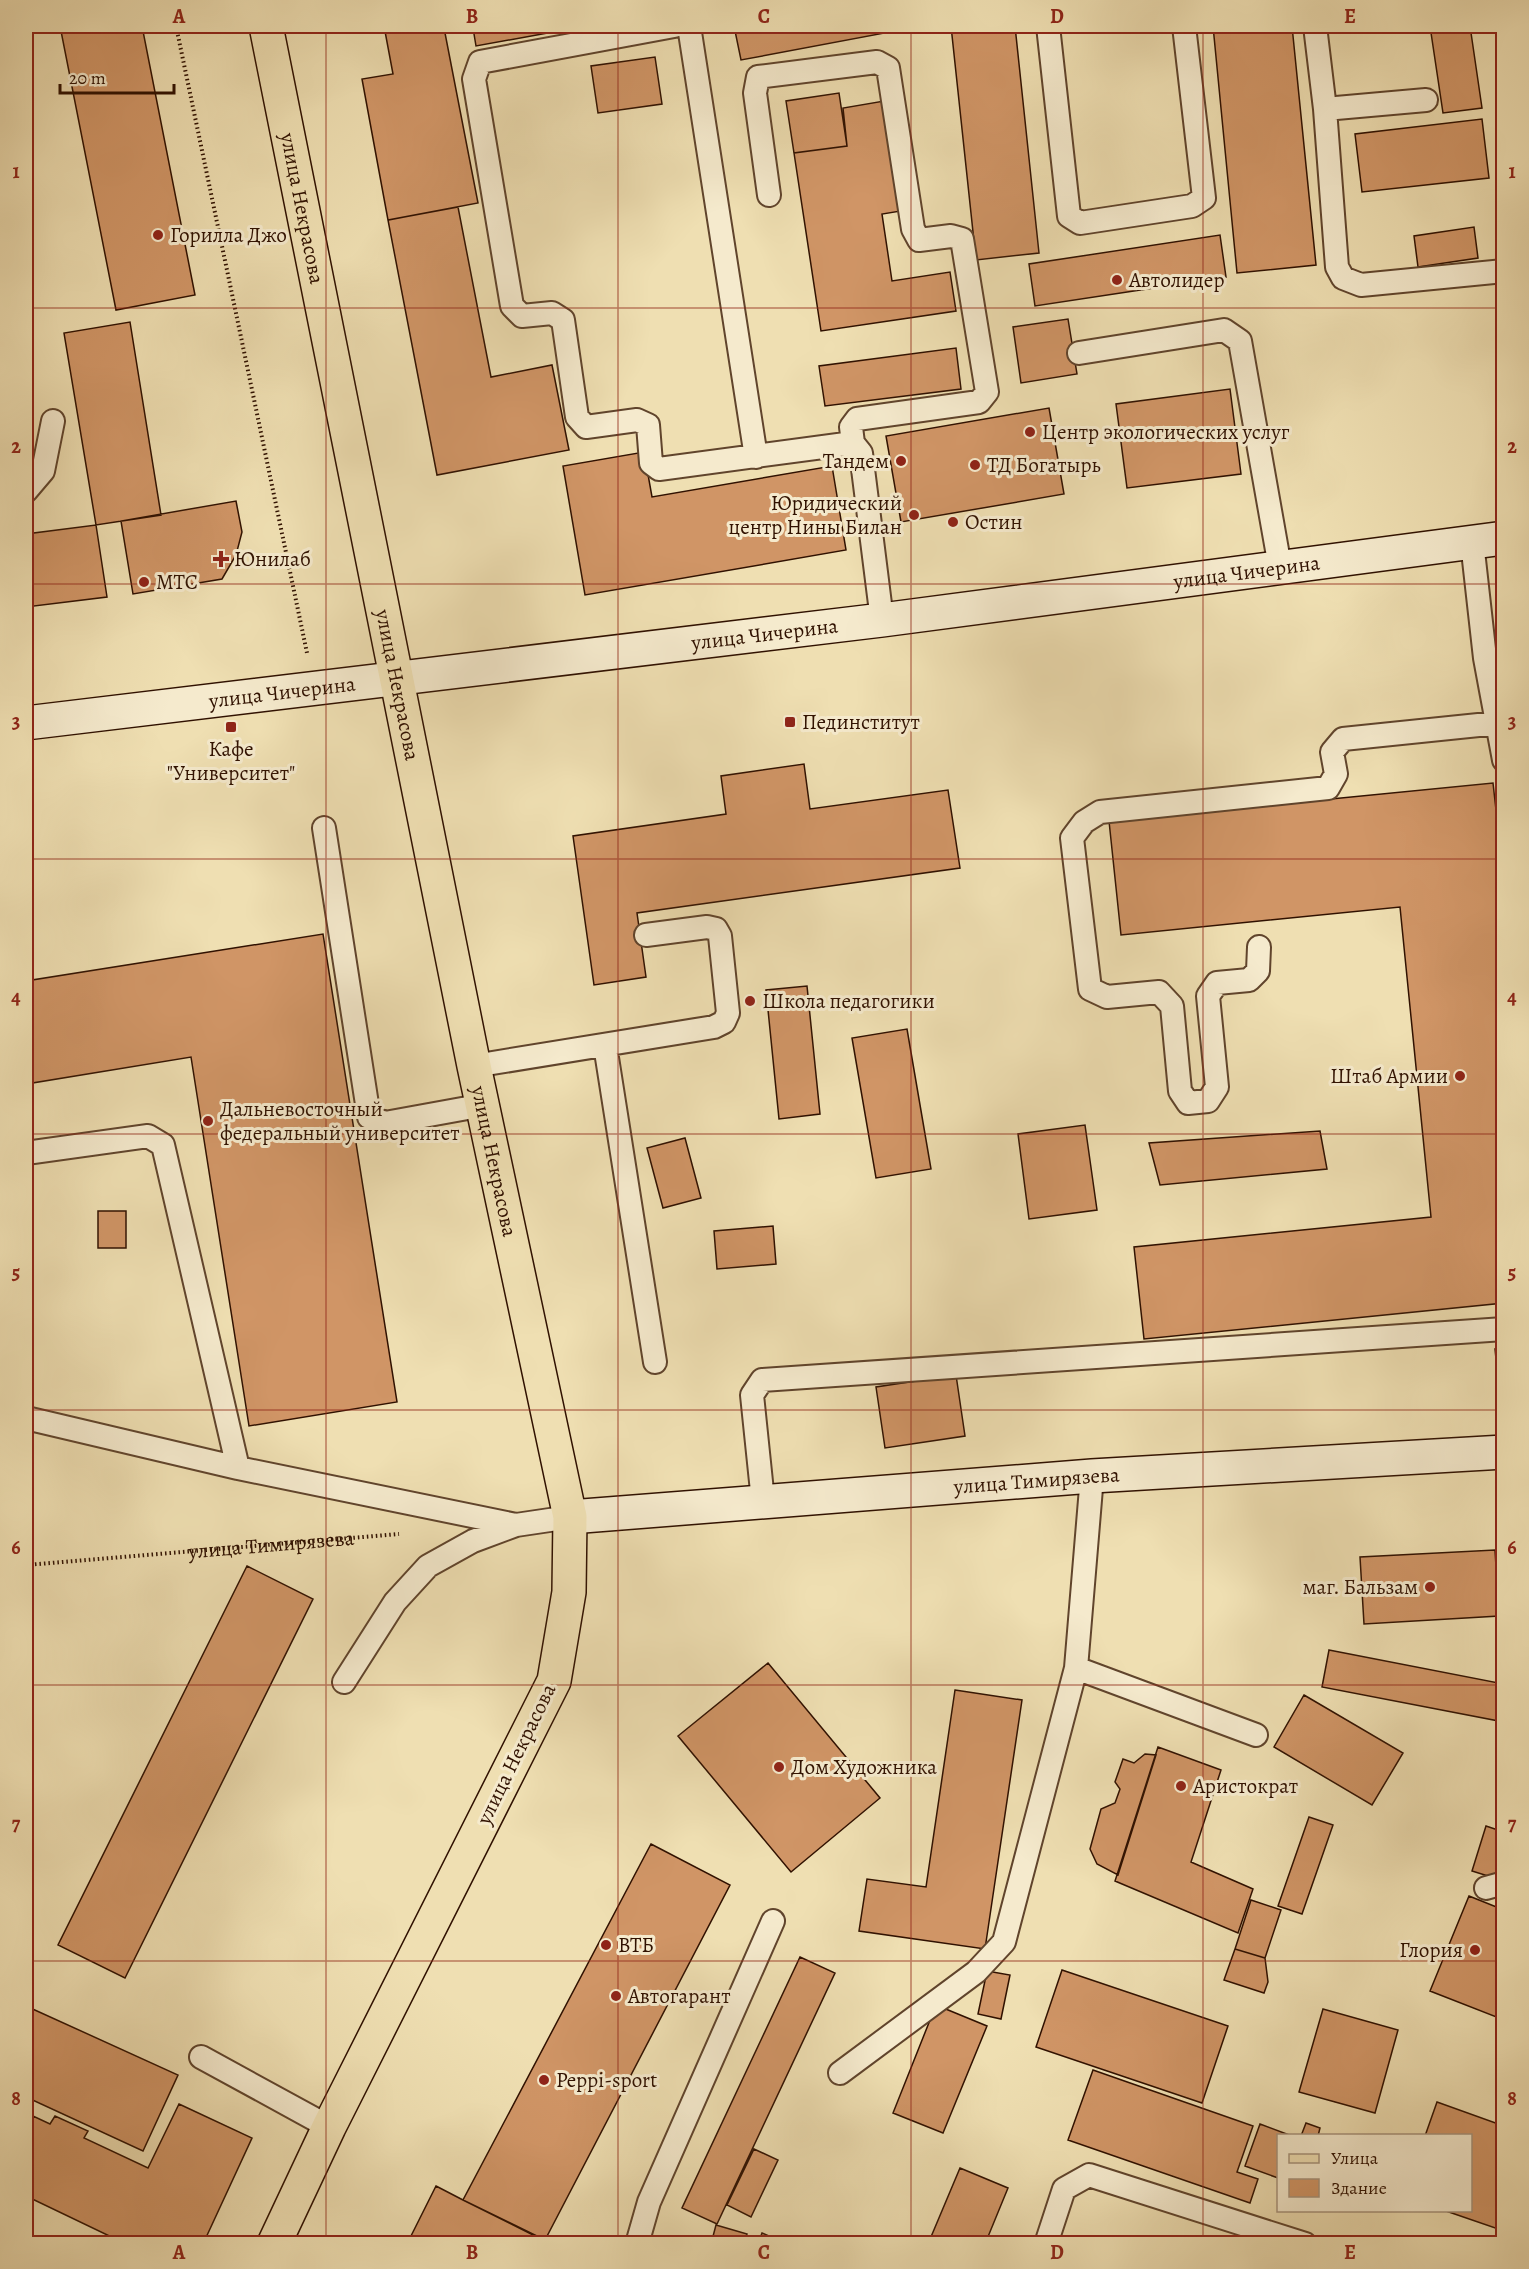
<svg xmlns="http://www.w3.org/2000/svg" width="1529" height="2269" viewBox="0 0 1529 2269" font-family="Alegreya,serif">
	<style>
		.building { fill: #d09566; stroke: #301100; stroke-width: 1.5 }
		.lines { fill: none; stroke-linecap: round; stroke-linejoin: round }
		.lane-casing { stroke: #60442c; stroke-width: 26 }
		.secondary-casing { stroke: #301100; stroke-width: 36 }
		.primary-casing { stroke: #301100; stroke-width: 36 }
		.path { stroke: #301100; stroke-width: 4; stroke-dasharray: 1.5 3; stroke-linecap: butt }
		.lane { stroke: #f5eacd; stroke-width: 22 }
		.secondary { stroke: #f5eacd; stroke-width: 33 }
		.primary { stroke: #efdfb2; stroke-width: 33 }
		.grid { fill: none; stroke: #8f2418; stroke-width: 1.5; stroke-opacity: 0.55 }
		.poi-dot { fill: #8f2418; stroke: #f5eacd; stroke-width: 2 }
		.labels { text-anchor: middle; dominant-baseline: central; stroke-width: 6; stroke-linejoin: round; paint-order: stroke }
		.street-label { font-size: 21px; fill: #301100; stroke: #f5eacd }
		.poi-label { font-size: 21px; fill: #301100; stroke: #f5eacd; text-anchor: start }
		.neatline { fill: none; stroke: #8f2418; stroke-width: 2 }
		.grid-label { font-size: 20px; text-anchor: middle; font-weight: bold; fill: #8f2418 }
	</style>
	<rect width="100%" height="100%" fill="#efdfb2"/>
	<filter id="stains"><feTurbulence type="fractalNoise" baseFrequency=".00333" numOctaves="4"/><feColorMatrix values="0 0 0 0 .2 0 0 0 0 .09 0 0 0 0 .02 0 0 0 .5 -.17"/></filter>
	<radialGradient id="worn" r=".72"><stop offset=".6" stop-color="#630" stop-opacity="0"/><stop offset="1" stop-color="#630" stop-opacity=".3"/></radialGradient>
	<path class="building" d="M60,26H142L195,295L116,310Z
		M384,26H586L476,46L473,28L445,33L478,203L388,220L362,79L393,74Z
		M734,26H906V29L741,60Z
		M951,26H1015L1039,253L976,260Z
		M1213,26H1292L1316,265L1237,273Z
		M1430,26H1470L1482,108L1443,113Z
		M655,57L662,104L598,113L591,66Z
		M839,93L847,146L794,153L786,101Z
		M884,101L901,211L882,214L892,281L950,272L956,311L821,331L794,153L847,146L843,108Z
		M1482,119L1489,178L1362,192L1355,134Z
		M458,207L491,377L552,365L569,450L437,475L388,220Z
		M1474,227L1478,258L1418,267L1414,236Z
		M1220,235L1226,277L1035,306L1029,264Z
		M1068,319L1077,374L1021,383L1013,327Z
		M130,322L161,515L96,525L64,333Z
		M956,348L961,389L825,406L819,366Z
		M1230,389L1241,474L1127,488L1116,404Z
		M1049,408L1064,494L901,522L886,436Z
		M644,452L652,497L832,466L846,550L585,595L563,466Z
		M236,501L242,532L236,555L222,579L133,594L121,521Z
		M96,525L107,597L26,607V534Z
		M804,764L810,809L948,790L960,868L637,913L646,977L594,985L573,836L726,814L721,776Z
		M1493,783L1504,882V1303L1144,1339L1134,1247L1431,1217L1400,907L1121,935L1109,821Z
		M323,934L397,1402L249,1426L191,1057L26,1084V981Z
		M807,986L820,1114L779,1119L766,990Z
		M907,1029L931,1169L876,1178L852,1038Z
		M1085,1125L1097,1210L1029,1219L1018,1134Z
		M1320,1131L1327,1169L1160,1185L1149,1143Z
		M685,1138L701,1198L663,1208L647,1148Z
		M98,1211H126V1248H98Z
		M773,1226L776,1264L717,1269L714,1231Z
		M1504,1348V1399H1500L1495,1349Z
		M956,1375L965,1436L885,1448L876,1387Z
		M1495,1550L1499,1616L1364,1624L1360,1557Z
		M247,1566L313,1599L125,1978L58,1945Z
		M1329,1650L1504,1684V1722L1322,1687Z
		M768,1663L880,1798L791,1872L678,1736Z
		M955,1690L1022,1700L985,1949L859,1931L867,1879L926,1887Z
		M1304,1695L1403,1753L1372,1805L1274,1747Z
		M1158,1747L1221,1770L1191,1862L1253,1889L1238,1933L1115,1881Z
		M1145,1754L1156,1755L1118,1875L1097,1864L1090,1849L1101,1809L1115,1803L1120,1789L1115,1782L1123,1759L1134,1763Z
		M1309,1817L1333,1825L1302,1914L1278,1906Z
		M1486,1826L1504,1832V1881L1472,1871Z
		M651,1844L730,1885L545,2240L463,2200Z
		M1469,1896L1504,1910V2020L1430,1991Z
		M1251,1900L1281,1910L1265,1958L1235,1949Z
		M1235,1949L1265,1958L1268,1982L1264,1993L1224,1980Z
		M800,1957L835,1973L717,2224L682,2208Z
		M1062,1970L1228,2026L1202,2103L1036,2047Z
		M987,1971L1010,1975L1001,2019L978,2014Z
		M936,2005L987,2026L943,2133L893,2113Z
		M26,2006L178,2075L143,2151L26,2097Z
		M1323,2009L1398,2030L1375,2113L1299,2092Z
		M1093,2070L1253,2126L1237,2172L1258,2179L1250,2203L1068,2140Z
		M1437,2102L1504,2126V2231L1443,2210H1470V2136H1425Z
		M179,2104L252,2138L203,2244H126L26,2196V2132L33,2116L50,2124L55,2116L88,2131L84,2138L148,2168Z
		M1306,2123L1320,2128L1318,2136H1301Z
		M1260,2124L1292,2136H1278V2178L1245,2166Z
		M754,2149L778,2160L751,2217L727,2205Z
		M960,2168L1008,2188L985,2244H928Z
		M436,2186L463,2200L551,2244H407Z
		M716,2225L747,2234L744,2244H711Z
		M762,2233L787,2244H758Z"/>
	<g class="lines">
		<defs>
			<path id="lane" d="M674,26L480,62L474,79L512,306L522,316L552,313L563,320L577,417L586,427L637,420L648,425L651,463L659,469L853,443L861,453L882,620
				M689,26L756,457
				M1048,26L1069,216L1080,223L1192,206L1204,198L1184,26
				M1315,26L1325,109L1426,100
				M1325,109L1337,267L1343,278L1361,285L1504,271
				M769,195L755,93L758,77L877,62L888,68L913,229L919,240L951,236L962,239L987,392L979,402L857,419L851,427L853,443
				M1079,353L1224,330L1240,341L1280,567
				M26,491L43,471L53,421
				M1472,542L1485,658L1504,760
				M324,828L369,1117L385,1123L484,1105
				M1259,947L1258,971L1249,980L1217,983L1208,996L1217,1087L1208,1101L1188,1103L1180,1091L1172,1006L1159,992L1107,997L1090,989L1072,838L1084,822L1100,812L1328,788L1336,774L1332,752L1343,739L1498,723
				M605,1045L655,1362
				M474,1066L714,1027L724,1022L728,1013L720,936L716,929L707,927L646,935
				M26,1153L148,1136L163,1145L238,1468
				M26,1418L238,1468L516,1525
				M763,1501L752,1395L762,1380L1504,1329
				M1076,1668L1256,1735
				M344,1682L395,1602L428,1566L473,1541L516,1525L570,1517
				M1486,1888L1504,1883
				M201,2057L329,2127
				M840,2073L976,1972L1004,1942L1076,1668L1092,1476
				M637,2244L649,2202L773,1921
				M1046,2244L1064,2189L1089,2175L1305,2244"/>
			<g id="secondary">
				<path id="s2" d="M26,723L882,620L1504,538"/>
				<path id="s3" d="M570,1517L1092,1476L1504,1452"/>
			</g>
			<g id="primary">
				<path id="s4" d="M266,26L474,1066L570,1517L569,1592L554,1681L329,2127L274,2244"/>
			</g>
		</defs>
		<use href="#lane" class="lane-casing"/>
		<use href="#secondary" class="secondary-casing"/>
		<use href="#primary" class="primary-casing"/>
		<g class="path">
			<path d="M176,26L307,653"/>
			<path id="s1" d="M26,1565L399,1534"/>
		</g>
		<use href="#lane" class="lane"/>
		<use href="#secondary" class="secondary"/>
		<use href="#primary" class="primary"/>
	</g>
	<path class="grid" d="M326,26V2244M618,26V2244M911,26V2244M1203,26V2244M26,308H1504M26,584H1504M26,859H1504M26,1134H1504M26,1410H1504M26,1685H1504M26,1961H1504"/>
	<g class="poi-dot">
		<circle cx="158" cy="235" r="6"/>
		<circle cx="1117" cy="280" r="6"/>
		<circle cx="1030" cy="432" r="6"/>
		<circle cx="901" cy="461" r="6"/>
		<circle cx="975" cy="465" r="6"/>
		<circle cx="914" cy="515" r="6"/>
		<circle cx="953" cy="522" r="6"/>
		<path d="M218 550h6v6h6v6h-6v6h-6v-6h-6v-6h6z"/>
		<circle cx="144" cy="582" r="6"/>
		<rect x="784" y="716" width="12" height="12" rx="3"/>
		<rect x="225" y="721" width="12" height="12" rx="3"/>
		<circle cx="750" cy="1001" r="6"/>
		<circle cx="1460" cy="1076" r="6"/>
		<circle cx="208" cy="1121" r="6"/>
		<circle cx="1430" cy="1587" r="6"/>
		<circle cx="779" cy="1767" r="6"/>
		<circle cx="1181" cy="1786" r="6"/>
		<circle cx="606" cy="1945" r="6"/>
		<circle cx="1475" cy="1950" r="6"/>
		<circle cx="616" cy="1996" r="6"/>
		<circle cx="544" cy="2080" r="6"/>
	</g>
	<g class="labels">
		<g class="street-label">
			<text stroke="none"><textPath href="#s4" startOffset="186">улица Некрасова</textPath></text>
			<text stroke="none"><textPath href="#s2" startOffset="1230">улица Чичерина</textPath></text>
			<text stroke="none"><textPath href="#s2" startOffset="744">улица Чичерина</textPath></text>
			<text stroke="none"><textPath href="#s4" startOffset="672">улица Некрасова</textPath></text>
			<text stroke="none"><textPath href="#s2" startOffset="258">улица Чичерина</textPath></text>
			<text stroke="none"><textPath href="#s4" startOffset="1158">улица Некрасова</textPath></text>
			<text stroke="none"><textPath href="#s3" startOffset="468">улица Тимирязева</textPath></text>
			<text stroke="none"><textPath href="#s1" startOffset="246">улица Тимирязева</textPath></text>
			<text transform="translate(516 1754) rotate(-64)">улица Некрасова</text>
		</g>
		<g class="poi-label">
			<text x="170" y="235">Горилла Джо</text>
			<text x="1129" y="280">Автолидер</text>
			<text x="1042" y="432">Центр экологических услуг</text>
			<text x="889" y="461" text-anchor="end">Тандем</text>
			<text x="987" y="465">ТД Богатырь</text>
			<text x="902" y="503" text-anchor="end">Юридический<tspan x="902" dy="24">центр Нины Билан</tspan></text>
			<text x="965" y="522">Остин</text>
			<text x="234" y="559">Юнилаб</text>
			<text x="156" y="582">МТС</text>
			<text x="802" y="722">Пединститут</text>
			<text x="231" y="749" text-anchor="middle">Кафе<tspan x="231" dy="24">"Университет"</tspan></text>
			<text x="762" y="1001">Школа педагогики</text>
			<text x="1448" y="1076" text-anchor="end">Штаб Армии</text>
			<text x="220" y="1109">Дальневосточный<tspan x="220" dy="24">федеральный университет</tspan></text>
			<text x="1418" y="1587" text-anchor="end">маг. Бальзам</text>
			<text x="791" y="1767">Дом Художника</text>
			<text x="1193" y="1786">Аристократ</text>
			<text x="618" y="1945">ВТБ</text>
			<text x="1463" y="1950" text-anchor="end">Глория</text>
			<text x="628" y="1996">Автогарант</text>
			<text x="556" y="2080">Peppi-sport</text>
		</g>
	</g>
	<rect width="1529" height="2269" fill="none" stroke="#efdfb2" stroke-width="66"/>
	<rect x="1277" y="2134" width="195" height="78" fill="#f5eacd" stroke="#a6937b" stroke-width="1.5"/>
	<rect x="1289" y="2154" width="30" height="9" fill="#efdfb2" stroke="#a6937b" stroke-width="1.5"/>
	<text x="1331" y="2164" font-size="18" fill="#301100">Улица</text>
	<rect x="1289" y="2179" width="30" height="18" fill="#d09566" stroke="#a6937b" stroke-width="1.5"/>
	<text x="1331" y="2194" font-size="18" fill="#301100">Здание</text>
	<path d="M60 84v9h114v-9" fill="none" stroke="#301100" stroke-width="3"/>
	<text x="69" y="84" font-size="18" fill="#301100" stroke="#f5eacd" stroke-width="4.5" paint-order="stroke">20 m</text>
	<rect x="33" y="33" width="1463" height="2203" class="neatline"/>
	<g class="grid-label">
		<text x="179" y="23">A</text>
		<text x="472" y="23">B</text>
		<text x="764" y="23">C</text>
		<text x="1057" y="23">D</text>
		<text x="1350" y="23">E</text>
		<text x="16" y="178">1</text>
		<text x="1512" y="178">1</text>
		<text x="16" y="453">2</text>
		<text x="1512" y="453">2</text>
		<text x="16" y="728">3</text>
		<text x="1512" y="728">3</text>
		<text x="16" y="1004">4</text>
		<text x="1512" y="1004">4</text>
		<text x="16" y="1279">5</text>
		<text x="1512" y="1279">5</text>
		<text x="16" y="1554">6</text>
		<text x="1512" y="1554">6</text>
		<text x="16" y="1830">7</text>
		<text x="1512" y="1830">7</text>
		<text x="16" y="2105">8</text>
		<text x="1512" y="2105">8</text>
		<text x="179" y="2259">A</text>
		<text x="472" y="2259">B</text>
		<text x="764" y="2259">C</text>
		<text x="1057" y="2259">D</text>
		<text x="1350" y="2259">E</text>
	</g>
	<rect width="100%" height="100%" filter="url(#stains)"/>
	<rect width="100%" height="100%" fill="url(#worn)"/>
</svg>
